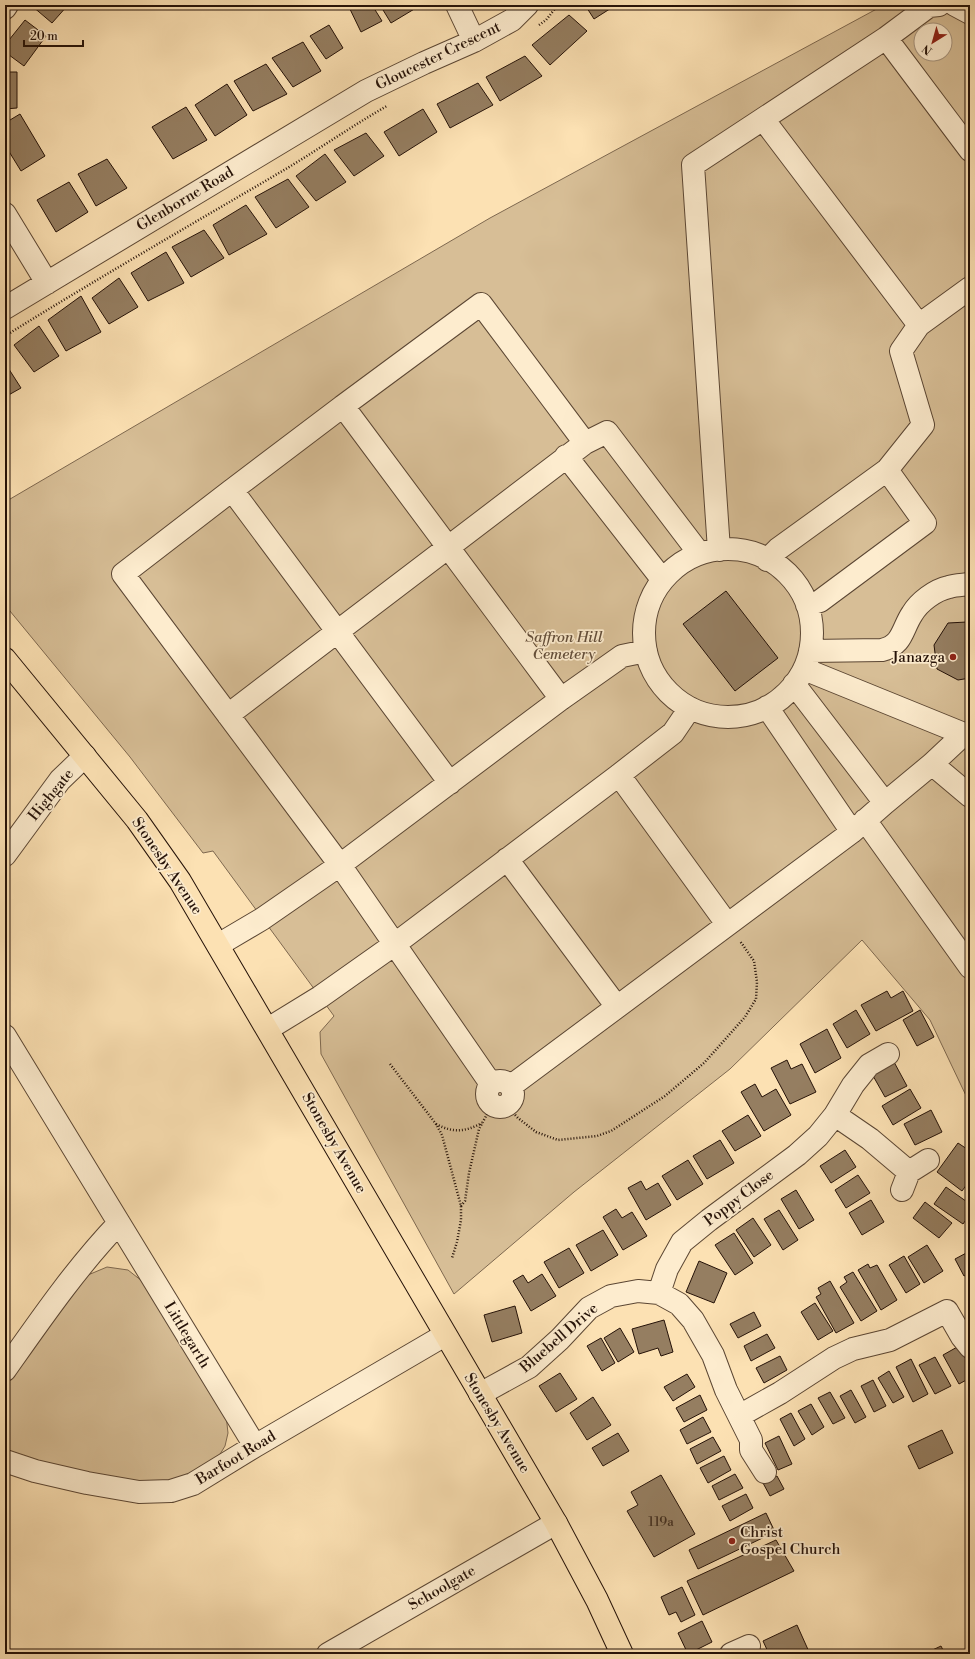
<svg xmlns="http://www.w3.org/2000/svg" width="975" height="1659" viewBox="0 0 975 1659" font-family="'Libre Bodoni',serif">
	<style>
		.green { fill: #d7be96; stroke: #7e684f; fill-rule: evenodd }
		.building { fill: #957e61; stroke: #251208 }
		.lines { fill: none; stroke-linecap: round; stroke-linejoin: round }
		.minor-casing { stroke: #5b4633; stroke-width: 24 }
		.major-casing { stroke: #251208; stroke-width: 24 }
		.path { stroke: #251208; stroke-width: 2.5; stroke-dasharray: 1 2; stroke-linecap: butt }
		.minor { stroke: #fdecce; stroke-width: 22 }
		.major { stroke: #fce1b3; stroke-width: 22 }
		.poi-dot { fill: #8f2418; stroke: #fdecce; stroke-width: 1.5 }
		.labels { text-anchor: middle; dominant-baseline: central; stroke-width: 3.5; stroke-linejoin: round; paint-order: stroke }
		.number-label { font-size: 13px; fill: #412d1e }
		.street-label { font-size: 15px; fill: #251208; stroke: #fdecce }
		.park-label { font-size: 15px; font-style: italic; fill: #634e3a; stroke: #fdecce }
		.poi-label { font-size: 15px; fill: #251208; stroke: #fdecce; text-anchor: end }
	</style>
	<rect width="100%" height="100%" fill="#fce1b3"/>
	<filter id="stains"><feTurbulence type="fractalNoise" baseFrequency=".005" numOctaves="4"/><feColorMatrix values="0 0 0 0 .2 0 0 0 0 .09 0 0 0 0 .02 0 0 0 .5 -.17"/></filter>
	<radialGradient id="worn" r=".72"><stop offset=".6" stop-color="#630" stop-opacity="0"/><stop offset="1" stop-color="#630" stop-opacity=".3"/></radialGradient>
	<path class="green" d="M884,5H970V1104L930,1020L862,940L730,1069L574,1192L454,1294L321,1054L320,1032L334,1016L213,851L203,853L130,757L5,605V502L490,218ZM921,30H945V54H921Z
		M107,1267L128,1270L147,1285L226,1415L228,1433L225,1446L214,1464L183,1481L112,1482L26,1461L12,1453L5,1445V1387L75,1289L88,1275Z"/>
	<path class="building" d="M33,5H68L52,23L32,6Z
		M348,5H372L382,21L361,32Z
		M380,5H421L391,23Z
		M585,5H616L594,19Z
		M569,15L587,31L550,65L532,45Z
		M25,20L46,36L24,66L5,52V45Z
		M329,25L343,48L326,59L310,36Z
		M303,42L321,71L293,87L272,58Z
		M525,56L542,76L500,101L486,77Z
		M266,64L287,94L253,111L234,81Z
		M5,72H17V108L5,109Z
		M478,83L493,105L450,128L437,104Z
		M227,84L247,115L215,136L195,105Z
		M186,107L207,140L173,159L152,127Z
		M423,109L437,132L399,156L384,132Z
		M20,114L45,156L21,171L5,145V123Z
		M366,133L384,156L354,176L334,150Z
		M325,154L346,182L316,201L296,176Z
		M107,159L127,188L96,206L78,174Z
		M288,179L309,207L276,228L255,197Z
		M69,182L88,212L56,232L37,200Z
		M246,205L267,234L229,255L213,225Z
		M204,230L224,258L191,277L172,247Z
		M166,252L184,283L148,301L131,273Z
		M119,278L138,307L109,324L92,298Z
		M81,296L101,332L66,351L48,320Z
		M39,326L59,356L34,372L14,345Z
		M5,363L21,388L5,397Z
		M726,591L778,658L735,691L683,624Z
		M967,622L970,624V678L958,680L937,669L934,645L948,623Z
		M887,991L891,998L903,991L913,1011L876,1031L861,1005Z
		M856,1010L870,1034L847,1048L833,1024Z
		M920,1010L934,1037L917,1046L903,1020Z
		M827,1029L841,1058L815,1073L800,1044Z
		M787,1060L791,1069L802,1064L816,1092L790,1104L771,1068Z
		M894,1062L907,1086L885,1097L872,1074Z
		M755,1084L762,1097L776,1089L791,1115L764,1131L741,1092Z
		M910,1089L921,1108L893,1125L882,1106Z
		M931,1110L942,1132L915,1145L904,1124Z
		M748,1115L761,1136L735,1151L722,1131Z
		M720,1140L734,1163L707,1179L693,1156Z
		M958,1143L970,1151V1180L962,1191L937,1172Z
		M845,1150L856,1167L831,1183L820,1166Z
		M688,1160L703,1184L677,1200L662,1176Z
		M858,1175L870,1193L846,1208L835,1190Z
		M641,1181L646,1190L658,1183L671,1205L646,1220L628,1188Z
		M946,1187L970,1204V1214L963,1224L934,1204Z
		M796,1190L814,1220L799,1229L781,1199Z
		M871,1200L884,1222L862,1235L849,1213Z
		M925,1202L952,1223L939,1238L913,1218Z
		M616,1209L622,1218L632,1212L647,1236L623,1250L603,1217Z
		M779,1210L798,1240L783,1250L764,1219Z
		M753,1218L771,1245L754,1257L736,1230Z
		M603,1230L618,1255L591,1271L576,1245Z
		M734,1233L753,1263L735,1275L715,1245Z
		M927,1245L943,1271L924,1283L908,1257Z
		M569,1248L584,1273L559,1288L544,1262Z
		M970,1251V1273L964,1276L955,1259Z
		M904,1256L920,1284L906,1293L889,1265Z
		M699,1261L727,1273L714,1303L686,1292Z
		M868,1264L870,1268L877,1265L897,1300L881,1310L858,1270Z
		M853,1272L877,1311L861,1321L840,1287L847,1282L844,1277Z
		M542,1274L556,1296L531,1311L513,1281L523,1275L528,1283Z
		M830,1281L854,1323L836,1333L816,1297L821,1294L818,1288Z
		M815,1303L833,1331L818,1340L801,1312Z
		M515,1306L522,1333L492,1342L484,1315Z
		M754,1312L761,1326L738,1338L730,1324Z
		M664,1320L673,1352L661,1356L658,1348L639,1354L632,1329Z
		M620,1328L634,1352L618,1362L604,1338Z
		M767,1334L775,1348L751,1361L744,1346Z
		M601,1338L615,1363L602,1371L587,1346Z
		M959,1346L970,1366V1378L959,1384L943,1355Z
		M780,1356L787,1370L764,1383L756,1368Z
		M935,1357L951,1386L935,1394L919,1365Z
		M911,1359L928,1394L913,1402L896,1367Z
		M889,1371L904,1397L893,1403L878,1378Z
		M560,1373L577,1399L556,1412L539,1386Z
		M687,1374L695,1387L673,1401L664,1387Z
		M873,1380L886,1406L874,1412L861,1386Z
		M851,1390L866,1417L855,1423L840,1396Z
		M830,1392L845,1418L833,1424L818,1398Z
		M700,1395L707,1410L684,1422L676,1408Z
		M593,1397L611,1425L587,1440L570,1413Z
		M811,1404L824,1427L812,1435L798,1411Z
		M791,1413L805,1439L794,1446L780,1419Z
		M703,1417L711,1432L687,1444L680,1430Z
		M942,1430L953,1453L919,1469L908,1446Z
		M618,1433L629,1451L603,1466L592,1448Z
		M779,1436L792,1464L778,1470L765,1443Z
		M713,1437L721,1451L697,1464L690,1449Z
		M724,1456L731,1470L708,1483L700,1468Z
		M735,1474L743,1488L719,1500L712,1486Z
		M661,1475L695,1534L654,1557L627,1511L638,1505L631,1492Z
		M777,1476L784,1489L770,1496L763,1483Z
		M746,1494L753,1508L730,1521L722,1506Z
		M766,1513L775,1532L698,1569L689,1550Z
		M776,1540L794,1571L703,1615L687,1581Z
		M682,1587L695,1615L681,1622L676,1612L669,1615L661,1597Z
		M702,1621L712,1642L688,1654L678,1633Z
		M797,1625L810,1654H769L763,1641Z
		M941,1646L945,1654H924Z"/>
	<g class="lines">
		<defs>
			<path id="minor" d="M457,5L474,41
				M955,5L970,13
				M5,8L7,5
				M886,38L970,150
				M763,119L919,325L901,351L923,425L887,470L778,549L767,560
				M5,214L47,283
				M5,308L366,91L424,63L474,41L512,20L527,5
				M919,325L970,288
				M343,406L481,304L585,443L607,432L699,553
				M566,456L662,579
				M232,490L123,574L340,865L491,1084
				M644 633a84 84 0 1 1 168 0a84 84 0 1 1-168 0Z
				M719,550L693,165L886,38L929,6L939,5
				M807,605L820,601L925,523L887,470
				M810,651L882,650C903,645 902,629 912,614C919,602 935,590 949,587C955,585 963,585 970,584
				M804,669L964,734L932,764L885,803
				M767,707L852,832L885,803L794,684
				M228,715L585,443
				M932,764L970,796
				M619,775L727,924
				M450,783L232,490L343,406L561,699
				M865,820L970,967
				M5,855L60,780L85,756
				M507,859L617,1007
				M218,945L262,919L340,865L561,699L622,656L646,651
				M268,1029L320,997L395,944L619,775L673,733L690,708
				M5,1036L255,1446
				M487 1094a13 13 0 1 1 26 0a13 13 0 1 1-26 0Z
				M511,1086L852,832
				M835,1115L853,1085L869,1065L888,1054
				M902,1190L909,1172L928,1160
				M659,1293L667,1269L682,1242L709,1220L797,1155L818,1136L835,1115L870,1139L909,1172
				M5,1370C41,1319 76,1268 119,1223
				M480,1394L529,1367L560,1339L589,1308L611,1296L638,1291L659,1293L679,1304L693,1320L713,1355L726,1390L739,1416L780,1393L834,1358L853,1349L890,1340L947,1311L962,1337L970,1347
				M739,1416L751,1440V1450L765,1472
				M5,1461L35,1471L87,1483L139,1492L171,1491L193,1484L255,1446L445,1335
				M328,1654L556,1523
				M731,1654L749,1646"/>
			<path id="major" d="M5,659L137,820L180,881L556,1523L597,1600L622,1654"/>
		</defs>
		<use href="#minor" class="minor-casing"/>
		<use href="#major" class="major-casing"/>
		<path class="path" d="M539,25L546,20L558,5
			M5,336C95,280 187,227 279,173C315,152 350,127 387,106
			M390,1064L436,1124L442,1135L461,1206V1220L457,1242L452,1258
			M507,1106L518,1118L536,1132L558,1140L597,1136L611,1131L665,1096L704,1063L745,1017L756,999L757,982L754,961L740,941
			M436,1124C453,1133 465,1132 482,1123
			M461,1206L465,1201L469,1173L479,1129L492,1105"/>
		<use href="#minor" class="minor"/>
		<use href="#major" class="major"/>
	</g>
	<g class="poi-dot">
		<circle cx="953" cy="657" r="4"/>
		<circle cx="732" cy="1541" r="4"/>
	</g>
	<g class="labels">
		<g class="number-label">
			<text x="661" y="1522">119a</text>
		</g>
		<g class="street-label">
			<text transform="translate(438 56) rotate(-26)">Gloucester Crescent</text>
			<text transform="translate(185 199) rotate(-31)">Glenborne Road</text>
			<text transform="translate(51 795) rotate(-51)">Highgate</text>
			<text transform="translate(167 866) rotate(56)">Stonesby Avenue</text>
			<text transform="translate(334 1143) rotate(60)">Stonesby Avenue</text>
			<text transform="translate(739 1198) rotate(-37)">Poppy Close</text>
			<text transform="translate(187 1335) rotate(59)">Littlegarth</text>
			<text transform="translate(559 1338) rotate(-41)">Bluebell Drive</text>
			<text transform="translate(497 1423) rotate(59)">Stonesby Avenue</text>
			<text transform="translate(236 1458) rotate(-31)">Barfoot Road</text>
			<text transform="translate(442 1588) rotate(-30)">Schoolgate</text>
		</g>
		<g class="park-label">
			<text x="564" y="637">Saffron Hill<tspan x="564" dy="17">Cemetery</tspan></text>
		</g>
		<g class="poi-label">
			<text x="945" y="657">Janazga</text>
			<text x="740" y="1532" text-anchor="start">Christ<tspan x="740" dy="17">Gospel Church</tspan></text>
		</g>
	</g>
	<rect width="975" height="1659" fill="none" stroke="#fce1b3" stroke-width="20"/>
	<rect x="6" y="6" width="963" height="1647" fill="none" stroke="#251208" stroke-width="2"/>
	<rect x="10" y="10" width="955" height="1639" fill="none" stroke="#251208"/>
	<g transform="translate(933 42) rotate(217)"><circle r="19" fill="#fdecce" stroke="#a7957f"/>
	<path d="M0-3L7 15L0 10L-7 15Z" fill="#8f2418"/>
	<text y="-6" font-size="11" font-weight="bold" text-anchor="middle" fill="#251208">N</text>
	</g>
	<path d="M24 40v6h59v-6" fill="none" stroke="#251208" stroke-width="2"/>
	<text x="30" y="40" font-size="12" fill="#251208" stroke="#fdecce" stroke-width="3" paint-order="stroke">20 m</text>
	<rect width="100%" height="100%" filter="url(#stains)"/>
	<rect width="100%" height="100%" fill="url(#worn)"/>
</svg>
